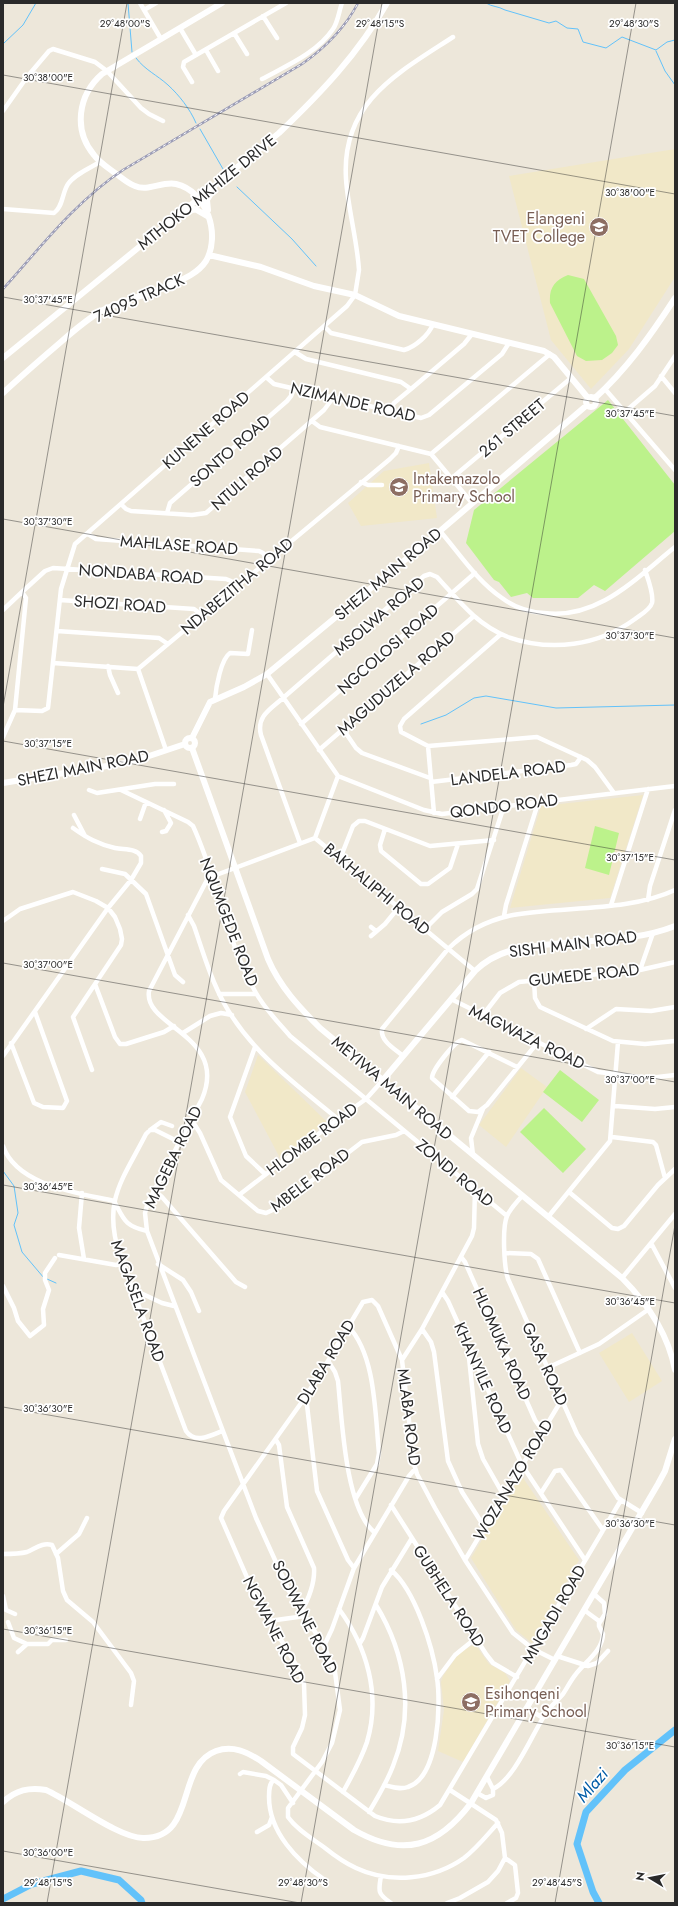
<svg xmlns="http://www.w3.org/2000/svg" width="678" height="1906" viewBox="0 0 678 1906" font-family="Jost,sans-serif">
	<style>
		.education { fill: #f1e8c8 }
		.pitch { fill: #bcf28b }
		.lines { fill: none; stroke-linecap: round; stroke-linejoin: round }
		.stream { stroke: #62c2fa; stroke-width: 1 }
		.river { stroke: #62c2fa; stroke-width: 7 }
		.street { stroke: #fff; stroke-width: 4.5 }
		.secondary { stroke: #fff; stroke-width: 6 }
		.rail-casing { stroke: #9c9db6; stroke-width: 2.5 }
		.rail { stroke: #fff; stroke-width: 1; stroke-dasharray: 3; stroke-linecap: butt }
		.ticks { fill: none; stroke: #2a2a2a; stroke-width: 1; stroke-opacity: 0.45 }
		.labels { text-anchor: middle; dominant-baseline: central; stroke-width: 3.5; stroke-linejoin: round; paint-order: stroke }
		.street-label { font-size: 16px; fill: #2a2a2a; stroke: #fff }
		.education-label { font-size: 16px; fill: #785e54; stroke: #fff; text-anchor: start }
		.water-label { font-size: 17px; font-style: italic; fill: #005ca7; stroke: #fff }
		.ticks-label { font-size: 10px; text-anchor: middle; fill: #2a2a2a; stroke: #fff; stroke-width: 3.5; stroke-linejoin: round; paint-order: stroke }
	</style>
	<rect width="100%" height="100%" fill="#ede7da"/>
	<path class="education" d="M675,149V277L629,349L591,389L551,340L509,176Z
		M429,463L437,518L361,526L348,503L384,471Z
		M643,795L610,898L510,908L541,806Z
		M258,1055L327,1122L280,1158L245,1092Z
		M521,1068L547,1087L506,1147L479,1125Z
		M632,1333L662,1381L629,1402L599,1353Z
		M521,1475L579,1560L532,1643L516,1630L471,1558Z
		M475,1644L489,1664L505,1673L510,1681L463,1762L438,1751L444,1710L441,1682L443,1676L459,1653Z"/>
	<path class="pitch" d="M568,275L584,279L616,336L618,345L612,353L602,360L586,361L577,356L550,303C549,288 554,281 568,275Z
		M608,400L675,485V531L605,591L594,585L578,598H533L527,593L511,597L499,582L494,580L466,543L474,510Z
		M595,826L619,833L609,875L585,868Z
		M560,1070L599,1100L582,1122L543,1092Z
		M544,1108L586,1149L563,1173L520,1132Z"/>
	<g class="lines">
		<path class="stream" d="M128,3L132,52
			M486,3C492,7 498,6 505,10L549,23L556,21L567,28L578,29L583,42L606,48L622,37L656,50L667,42L675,40
			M3,44L23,25L36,3
			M656,51L665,71L675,85
			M136,58C145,70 157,75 168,85C179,95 190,109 196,123
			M200,129L223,169
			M237,187L292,239L316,266
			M421,724L446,715L474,698L486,696L556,708L675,705
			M3,1171L14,1186L18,1213L14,1225L22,1252L44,1278
			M47,1279L56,1283"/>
		<path class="river" d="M3,1899L32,1884L81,1871L119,1880L141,1900L142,1903
			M599,1903L593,1892L577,1844L586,1812L625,1770L675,1730"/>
		<path class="street" d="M140,3L161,39
			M144,10L156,3
			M263,16L277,38
			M180,28L196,55
			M234,33L247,54
			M206,50L218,71
			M262,79C286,66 317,53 333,29C338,22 339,11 342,3
			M192,82L183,67L184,62L286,3
			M3,111L27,77L49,51L53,49L95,62L107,71L141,108L149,114L163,121
			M3,209L54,213C63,207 62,193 68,184C75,174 90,168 100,162
			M324,326L331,333L404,350C415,347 429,335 433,324
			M295,352L306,359L401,382L411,389L464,344L472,334
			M661,376L675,393
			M266,377L274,384L421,418L429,415L502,354L509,343
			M605,389L675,470
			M389,411L394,403L411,389
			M626,411L655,386L675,356
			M312,421L320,427L431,454L472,503
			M431,454L550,354
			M452,478L571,378
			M361,482L368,485H382
			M121,504L126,509L131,511L192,515L206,513L324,410L333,398
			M167,513L170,503L287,401L291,396L294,389
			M440,531C459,553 477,581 502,598C514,607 529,612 544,613C598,620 636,578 675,547
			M88,534L96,539L259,551L263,553L268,560
			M22,592L45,571L53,568L226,579L231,581L237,586
			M60,600L194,609L202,615
			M3,610L22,592L26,598L15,710L3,737
			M57,631L159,638L168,644
			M501,634L404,719L400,726L401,732L428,746L537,737L587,760L595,767L614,793
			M53,663L138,669
			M108,666L110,675L118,693
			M267,674L338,776L315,838L475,971
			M215,699C216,687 221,659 230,653L248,654L252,630
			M15,710L42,711L48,708L61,589L75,544L347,306L355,295L359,270C357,239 348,209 346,179C341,102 398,73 453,37
			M301,724L475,573
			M343,729L356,748L362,753L430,778
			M428,746L434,813
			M166,750L138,669L390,459L396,453L399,446
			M319,750L474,616
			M338,776L424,810L442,814L675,786
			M431,782L571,765L576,764L581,757
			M89,790L97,793L155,784H174
			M121,790L188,822L193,826C218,880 226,941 256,993C265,1009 278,1022 290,1036L507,1216
			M74,815L85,836
			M140,819L146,802
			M385,829L380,845L381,851L421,884H428L450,868L458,844
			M162,832L166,831L171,823L164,810
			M315,838L208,878L149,991C143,1027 229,1035 202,1099L148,1202L145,1213L147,1231L256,1518L289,1591L324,1646L335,1672L340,1710L332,1743L322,1762L288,1808V1817C297,1830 313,1839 325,1848C335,1856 345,1863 356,1868C390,1884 433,1880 464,1858C477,1848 487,1835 498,1823
			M300,843L261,735C256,716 271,709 283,698L424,576L430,574L437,577C458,600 477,625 508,637C551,652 598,646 635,619C640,615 650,610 652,603C654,594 648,579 645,570
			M340,859L353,826L359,821H365L430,846L494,840
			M102,869L125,874L146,894L175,975L183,982
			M648,900L650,886L675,810
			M611,905L648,789
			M188,915L194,926C203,952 211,980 225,1005C252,1053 297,1085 338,1119
			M504,916L506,905L538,803
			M3,921L20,909L73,892L96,901L108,908L115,917L120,929L122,939L121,945L73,1017L92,1070
			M371,927L376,931
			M425,929L442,912L472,894L477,889L504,806
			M371,936L385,924L399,907
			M640,970L653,933
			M534,980L535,998L540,1007L613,1041L645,1044L675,1041
			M95,984L115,1037L120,1044H126L164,1032L174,1026
			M219,994H256
			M451,999L598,1072L649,1078L675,1075
			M483,1015L500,993L519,982L640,970L675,962
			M586,1029L616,1009L651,1011L675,1007
			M183,1033L210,1016L221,1013L232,1015
			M11,1043L34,1103L43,1107L63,1108L67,1101L35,1012
			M255,1047L230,1117L246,1156L265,1174
			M3,1056L108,908L131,880L141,863V856C136,848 124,850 115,848C98,844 87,838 73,828
			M403,1056C395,1049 380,1041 382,1029L448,949C466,931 488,920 513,915C564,906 628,912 675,890
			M517,1067L462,1040C454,1042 432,1070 432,1078L469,1111L478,1112L487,1105L538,1042
			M452,1097L489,1052
			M615,1106L655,1109L675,1107
			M191,1119L200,1133L221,1180L258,1211L266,1213L275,1209L362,1142L396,1135L404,1131
			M150,1130L161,1122L172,1126
			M612,1137L653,1142L656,1145L665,1178
			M179,1142L155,1130H150L146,1134C122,1181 102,1201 120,1256L186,1431C195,1444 210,1436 222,1431
			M3,1146C17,1186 79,1193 114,1201C124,1219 124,1226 147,1231
			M473,1155L471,1138L483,1109
			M475,1189L474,1228L472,1236L422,1329L402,1360L414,1464L417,1474L435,1508L465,1560L513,1633L533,1649L555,1660
			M154,1190L162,1197L236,1282L245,1287
			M569,1192L612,1228L618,1229L624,1226L658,1185L675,1169
			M82,1193L79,1228L84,1259
			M239,1195L338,1119L366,1099L383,1080
			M522,1196C517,1202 510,1209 507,1216C502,1228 504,1267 508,1279L577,1434L618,1498L642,1513
			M548,1217L610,1141L618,1042
			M651,1243L675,1288
			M505,1253L531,1254L538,1259L580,1353
			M59,1255L116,1265L123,1264
			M461,1257L465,1262L535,1420L542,1430
			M158,1264L183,1280L191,1292L199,1311
			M622,1278L675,1214
			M3,1286L14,1308L18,1321L30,1336L44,1325L43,1309L49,1290L45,1280V1273L55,1258
			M132,1289L162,1303L174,1306
			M442,1292L448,1301L522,1465L585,1560
			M348,1326C376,1355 375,1415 379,1453L377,1464L356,1498
			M422,1329L431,1342L434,1352L448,1461L462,1492L485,1528
			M468,1348L478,1444L483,1459L504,1496
			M402,1360L378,1306L372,1300L363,1302L328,1361L304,1399L224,1511L221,1518L257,1600L298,1668L304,1684L305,1715L302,1728L293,1747V1754L375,1816C399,1826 421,1821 440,1805L621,1500
			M328,1361L335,1372L338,1381C342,1419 345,1507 374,1532
			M547,1368L599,1344L649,1309
			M304,1399L307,1405L317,1491L348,1560L354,1568
			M276,1440L279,1445L287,1507L314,1568C315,1581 309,1600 301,1611
			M541,1493L555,1471L561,1470L603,1530
			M391,1505L486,1654L493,1663L517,1677
			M3,1554C11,1554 19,1554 27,1552C35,1549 42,1542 52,1545L58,1558L63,1591L67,1600L93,1622L131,1673L134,1681L131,1705
			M56,1554L79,1534L87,1518
			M465,1560L561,1401
			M594,1594L604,1603L605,1614L600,1622
			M3,1596L6,1610L15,1614
			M339,1609C367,1647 381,1695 367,1742C361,1760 352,1776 343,1792
			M269,1621L305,1616
			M8,1622L14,1638L27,1644
			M360,1643L363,1638L382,1587L412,1538
			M324,1646L332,1629L354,1568L409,1476L415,1469
			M18,1652L27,1644H48L52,1640H66
			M557,1656L588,1666L597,1663L608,1651
			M437,1679L455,1655L476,1638
			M527,1708L543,1718
			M240,1774L243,1772L266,1776L274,1780
			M384,1785C392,1787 400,1790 408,1787C439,1777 441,1704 437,1678C433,1647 415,1590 391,1570
			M493,1789C516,1778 533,1731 548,1710C553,1704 558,1700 563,1694C567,1688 571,1680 576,1674C585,1662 603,1650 603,1634L599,1626V1621L584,1610
			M477,1793L486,1798L493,1795V1789L487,1777
			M293,1803L281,1785L274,1780C269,1783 269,1791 269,1797C269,1832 297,1861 325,1880
			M369,1812C378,1797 387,1782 393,1766C415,1712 406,1654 376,1605
			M257,1832L269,1825L272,1817
			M505,1858L515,1865L518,1893L516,1898L507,1903
			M381,1876C378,1892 378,1894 391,1903
			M447,1903L460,1898L488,1882L498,1871L505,1858L502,1833L496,1820L450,1790"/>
		<path class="secondary" d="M208,210L207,200L214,189
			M183,214L195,209L207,216
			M209,255L261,267L314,286L355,295L399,316L544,351L554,357L588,398
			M3,358L279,133C320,94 359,53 387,3
			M3,393C18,379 33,366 48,353C66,338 83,321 103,310C122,301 143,296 163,288C178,281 196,276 206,261C221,235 207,191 176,184C162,181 148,192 135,186C127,183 121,177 115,173C107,167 99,162 94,155C73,130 78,95 102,74L222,3
			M586 402a5 5 0 1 1 10 0a5 5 0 1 1-10 0Z
			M594,399C627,369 651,335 675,298
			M185 743a5 5 0 1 1 10 0a5 5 0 1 1-10 0Z
			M192,738L210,702L244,687L267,674L440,531L587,405
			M192,748L268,959C280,987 299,1007 320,1028L622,1278C648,1304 668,1333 675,1370
			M3,783L131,762L185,744
			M383,1080L475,971C499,947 531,946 563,943C600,940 640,940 675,926
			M3,1802C16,1790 29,1787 46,1790C71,1801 120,1839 144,1838C197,1838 175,1766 216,1751C233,1745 247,1752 261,1761L354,1830C403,1858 438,1847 471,1803L658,1484L665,1471L675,1439"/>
		<defs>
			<path id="rail" d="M3,289C40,248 76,201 123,170L302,64C325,48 345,28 358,3"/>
		</defs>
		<use href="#rail" class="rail-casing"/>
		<use href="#rail" class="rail"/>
	</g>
	<path class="ticks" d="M3,75L675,194M3,297L675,416M3,519L675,638M3,707L127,3M3,741L675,860M3,963L675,1082M3,1185L675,1303M3,1407L675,1525M3,1629L675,1747M3,1851L300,1903M47,1903L382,3M301,1903L636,3M555,1903L675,1225"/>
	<defs>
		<symbol id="university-disc" viewBox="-11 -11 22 22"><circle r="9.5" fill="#8d6e63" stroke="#fff"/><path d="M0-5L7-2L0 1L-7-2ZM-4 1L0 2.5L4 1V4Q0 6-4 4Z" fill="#fff"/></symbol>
		<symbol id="school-disc" viewBox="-11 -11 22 22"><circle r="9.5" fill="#8d6e63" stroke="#fff"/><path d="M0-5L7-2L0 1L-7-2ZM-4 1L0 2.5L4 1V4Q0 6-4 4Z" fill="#fff"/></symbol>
	</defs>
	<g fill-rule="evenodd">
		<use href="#university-disc" x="588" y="216" width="22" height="22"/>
		<use href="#school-disc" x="388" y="476" width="22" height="22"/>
		<use href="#school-disc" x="460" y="1691" width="22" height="22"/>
	</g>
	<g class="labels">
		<g class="street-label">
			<text transform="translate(207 192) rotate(-39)">MTHOKO MKHIZE DRIVE</text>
			<text transform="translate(139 298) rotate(-24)">74095 TRACK</text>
			<text transform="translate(353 402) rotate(13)">NZIMANDE ROAD</text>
			<text transform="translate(512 428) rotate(-40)">261 STREET</text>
			<text transform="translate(206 430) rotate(-41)">KUNENE ROAD</text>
			<text transform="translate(230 451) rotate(-41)">SONTO ROAD</text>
			<text transform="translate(247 478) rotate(-41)">NTULI ROAD</text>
			<text transform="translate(179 545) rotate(4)">MAHLASE ROAD</text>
			<text transform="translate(141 574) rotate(4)">NONDABA ROAD</text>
			<text transform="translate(388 574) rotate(-40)">SHEZI MAIN ROAD</text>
			<text transform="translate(237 586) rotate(-40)">NDABEZITHA ROAD</text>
			<text transform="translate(120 604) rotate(4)">SHOZI ROAD</text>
			<text transform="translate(379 616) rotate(-40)">MSOLWA ROAD</text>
			<text transform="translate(388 649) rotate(-41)">NGCOLOSI ROAD</text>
			<text transform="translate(396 683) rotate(-41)">MAGUDUZELA ROAD</text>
			<text transform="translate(83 768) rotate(-11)">SHEZI MAIN ROAD</text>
			<text transform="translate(508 773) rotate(-7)">LANDELA ROAD</text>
			<text transform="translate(504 806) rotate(-7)">QONDO ROAD</text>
			<text transform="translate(377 889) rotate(40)">BAKHALIPHI ROAD</text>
			<text transform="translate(229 922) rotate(69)">NQUMGEDE ROAD</text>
			<text transform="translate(573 944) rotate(-7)">SISHI MAIN ROAD</text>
			<text transform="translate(584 975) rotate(-6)">GUMEDE ROAD</text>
			<text transform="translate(527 1037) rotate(26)">MAGWAZA ROAD</text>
			<text transform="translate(392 1088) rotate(40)">MEYIWA MAIN ROAD</text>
			<text transform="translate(312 1139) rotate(-37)">HLOMBE ROAD</text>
			<text transform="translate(173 1157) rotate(-64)">MAGEBA ROAD</text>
			<text transform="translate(455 1173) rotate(40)">ZONDI ROAD</text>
			<text transform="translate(310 1180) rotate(-37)">MBELE ROAD</text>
			<text transform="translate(138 1301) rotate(70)">MAGASELA ROAD</text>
			<text transform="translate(502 1344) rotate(66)">HLOMUKA ROAD</text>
			<text transform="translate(326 1362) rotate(-59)">DLABA ROAD</text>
			<text transform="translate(545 1364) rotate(66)">GASA ROAD</text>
			<text transform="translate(483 1378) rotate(66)">KHANYILE ROAD</text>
			<text transform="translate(409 1417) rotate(83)">MLABA ROAD</text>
			<text transform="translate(513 1480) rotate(-59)">WOZANAZO ROAD</text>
			<text transform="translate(449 1596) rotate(57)">GUBHELA ROAD</text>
			<text transform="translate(554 1614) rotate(-60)">MNGADI ROAD</text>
			<text transform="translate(305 1617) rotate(63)">SODWANE ROAD</text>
			<text transform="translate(274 1630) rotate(63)">NGWANE ROAD</text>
		</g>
		<g class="education-label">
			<text x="585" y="218" text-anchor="end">Elangeni<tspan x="585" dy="18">TVET College</tspan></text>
			<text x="413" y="478">Intakemazolo<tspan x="413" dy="18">Primary School</tspan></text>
			<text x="485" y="1693">Esihonqeni<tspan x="485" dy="18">Primary School</tspan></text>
		</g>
		<g class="water-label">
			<text transform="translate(592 1785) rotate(-49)">Mlazi</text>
		</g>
	</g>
	<g class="ticks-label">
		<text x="125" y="27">29°48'00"S</text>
		<text x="380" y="27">29°48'15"S</text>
		<text x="634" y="27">29°48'30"S</text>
		<text x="48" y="81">30°38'00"E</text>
		<text x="630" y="196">30°38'00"E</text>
		<text x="48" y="303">30°37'45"E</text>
		<text x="630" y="417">30°37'45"E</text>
		<text x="48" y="525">30°37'30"E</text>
		<text x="630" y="639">30°37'30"E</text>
		<text x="48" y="747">30°37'15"E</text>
		<text x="630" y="861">30°37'15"E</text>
		<text x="48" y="968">30°37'00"E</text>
		<text x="630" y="1083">30°37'00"E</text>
		<text x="48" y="1190">30°36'45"E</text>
		<text x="630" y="1305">30°36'45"E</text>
		<text x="48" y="1412">30°36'30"E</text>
		<text x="630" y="1527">30°36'30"E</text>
		<text x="48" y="1634">30°36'15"E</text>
		<text x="630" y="1749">30°36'15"E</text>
		<text x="48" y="1856">30°36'00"E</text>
		<text x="48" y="1886">29°48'15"S</text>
		<text x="303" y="1886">29°48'30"S</text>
		<text x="557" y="1886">29°48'45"S</text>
	</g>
	<rect width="678" height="1906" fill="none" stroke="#2a2a2a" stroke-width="8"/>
	<g transform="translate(650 1878) rotate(280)" stroke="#ffffff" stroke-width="3" paint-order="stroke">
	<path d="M0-3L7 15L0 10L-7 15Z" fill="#2a2a2a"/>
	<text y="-6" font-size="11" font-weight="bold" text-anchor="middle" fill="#2a2a2a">N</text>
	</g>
</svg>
